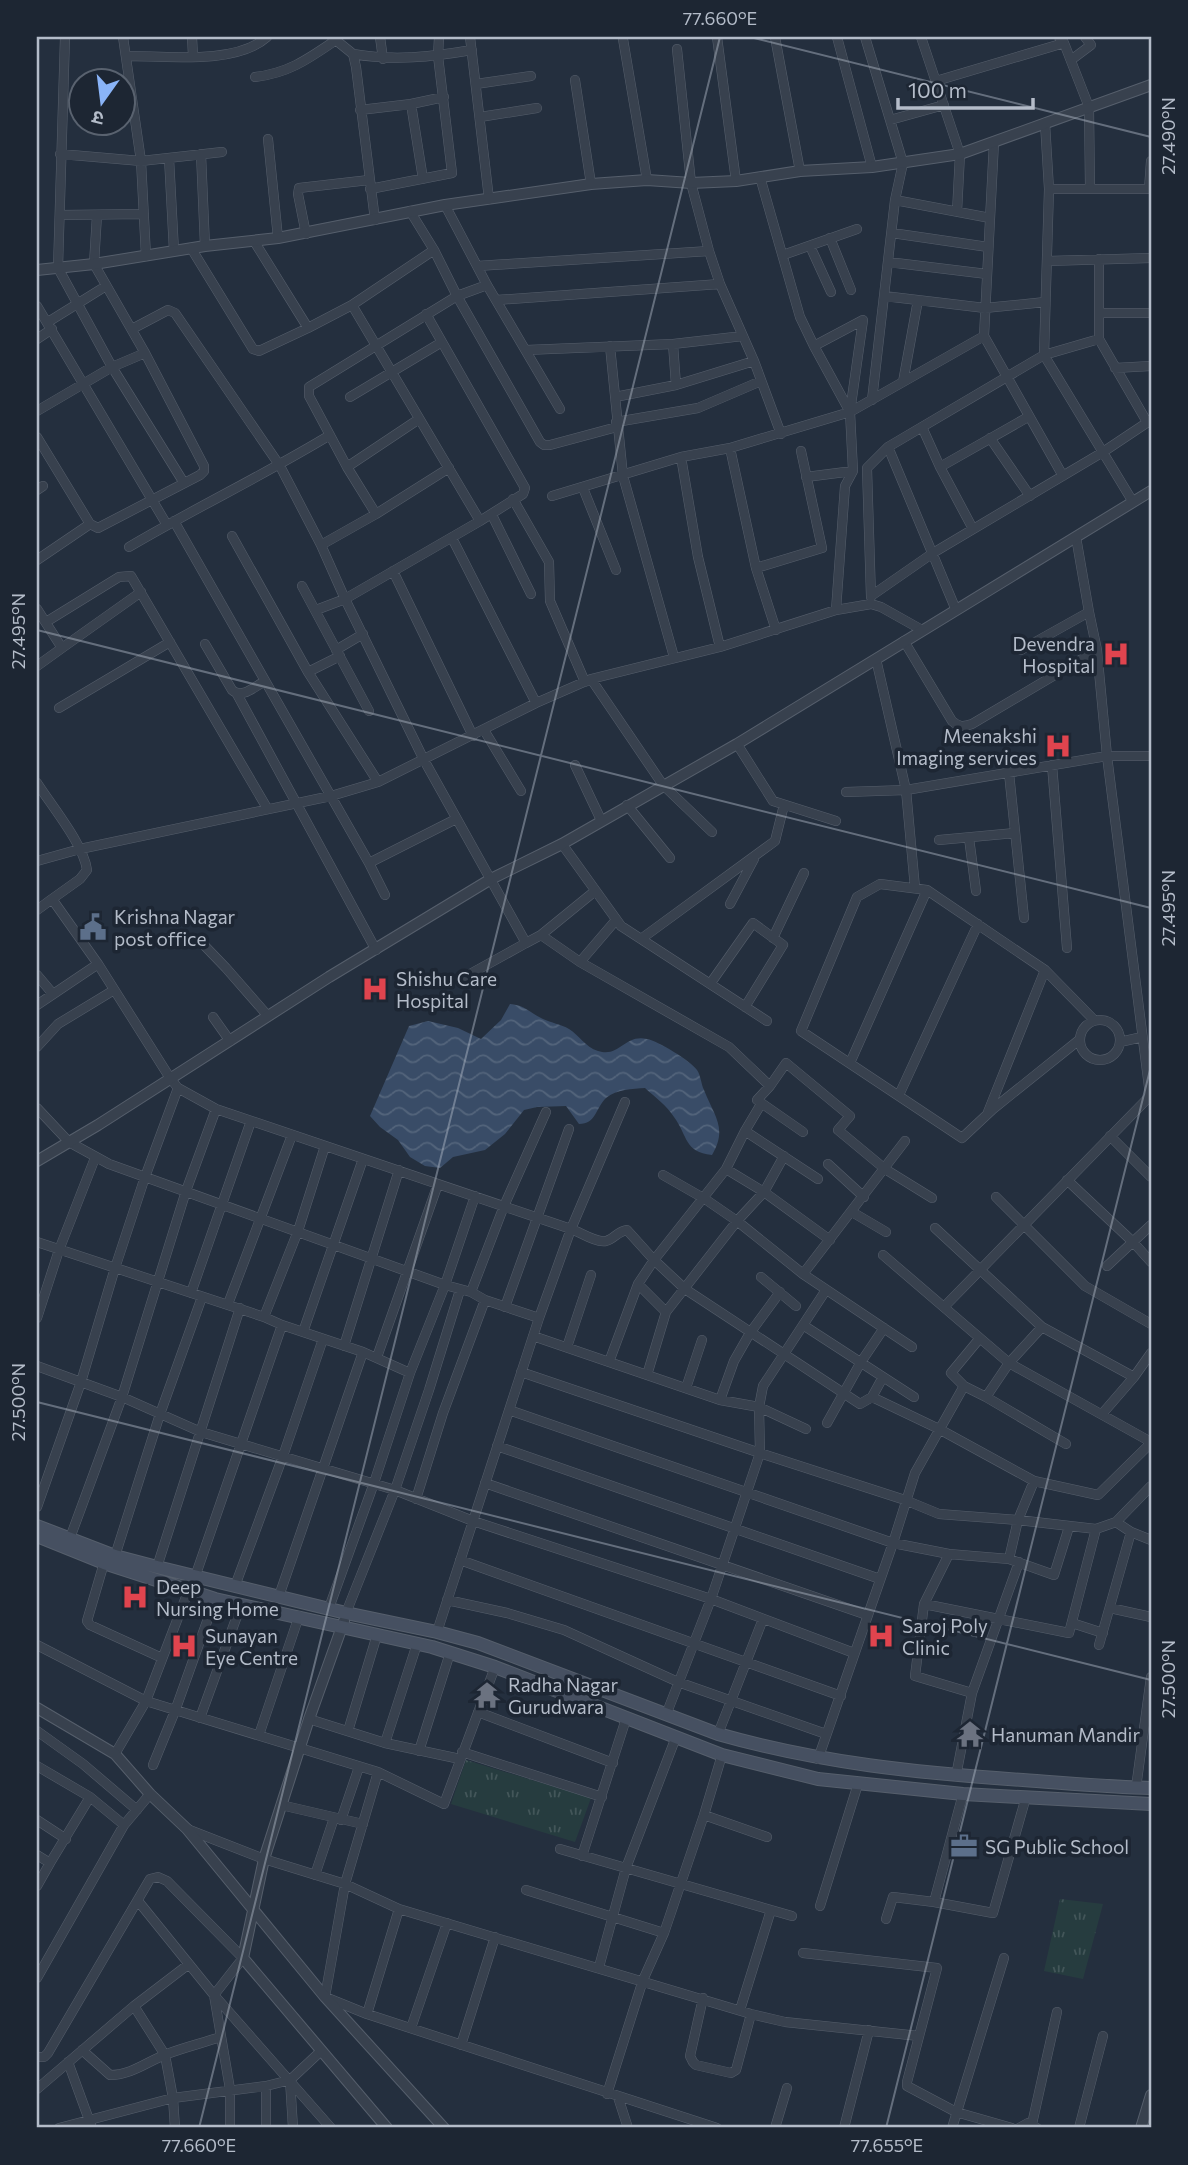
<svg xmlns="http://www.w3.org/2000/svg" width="1188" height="2165" viewBox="0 0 1188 2165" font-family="Commissioner,'Noto Sans Devanagari',sans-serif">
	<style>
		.grass { fill: url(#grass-tufts) }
		.water { fill: url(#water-waves) }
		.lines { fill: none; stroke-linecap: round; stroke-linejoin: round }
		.minor-casing { stroke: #565f6c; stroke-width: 10 }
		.tertiary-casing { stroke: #565f6c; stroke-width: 12 }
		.secondary-casing { stroke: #565f6c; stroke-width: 14 }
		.minor { stroke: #38414e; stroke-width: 9 }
		.tertiary { stroke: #38414e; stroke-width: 10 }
		.secondary { stroke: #465061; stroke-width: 12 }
		.ticks { fill: none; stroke: #b4bcc9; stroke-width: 2; stroke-opacity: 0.45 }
		.labels { text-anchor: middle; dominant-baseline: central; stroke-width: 7; stroke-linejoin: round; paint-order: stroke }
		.poi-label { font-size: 19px; fill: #b4bcc9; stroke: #1d2633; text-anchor: start }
		.neatline { fill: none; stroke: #b4bcc9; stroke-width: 2.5 }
		.ticks-label { font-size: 18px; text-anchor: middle; fill: #b4bcc9 }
	</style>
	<defs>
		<pattern id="grass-tufts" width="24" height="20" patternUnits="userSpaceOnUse" patternTransform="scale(1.75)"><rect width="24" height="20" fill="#263c3f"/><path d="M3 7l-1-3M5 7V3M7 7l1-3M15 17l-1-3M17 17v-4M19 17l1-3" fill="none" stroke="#435659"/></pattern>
		<pattern id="water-waves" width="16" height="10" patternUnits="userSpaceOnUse" patternTransform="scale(1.75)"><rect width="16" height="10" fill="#394c67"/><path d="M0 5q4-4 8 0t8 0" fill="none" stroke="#53647b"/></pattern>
	</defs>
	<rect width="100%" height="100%" fill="#242f3e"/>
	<path class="grass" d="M466,1760L591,1798L575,1842L451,1804Z
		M1060,1899L1103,1904L1083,1979L1044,1971Z"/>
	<path class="water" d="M510,1004C525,1005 530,1013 543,1019C551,1023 561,1024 569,1029C579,1035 585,1047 598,1051C620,1058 624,1034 647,1039C658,1041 691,1061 697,1070C701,1076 701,1084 704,1090C714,1116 728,1128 712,1155C684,1152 688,1136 674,1117C667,1106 655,1097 645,1088C632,1089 617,1089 606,1098C595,1109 596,1124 579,1124L566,1106L537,1107L524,1110L505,1134L485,1150L453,1157L440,1168L425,1166L410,1157L398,1140L380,1127L370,1116L409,1026L428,1021L458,1028L481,1039L501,1020Z"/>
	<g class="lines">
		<defs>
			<path id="minor" d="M65,37L58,268L112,367L184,483
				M123,37L141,161L146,256
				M192,37L193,56
				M332,37L353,54L356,67L375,220
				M380,37L383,59
				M470,37L489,199
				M717,37L736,181
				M775,37L800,171
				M837,37L872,167
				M865,37L903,163L895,200
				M921,37L960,154L957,212
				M1059,37L1064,43L1089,107L1090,189
				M623,39L647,180
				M677,49L691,183L709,251L720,284L754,361L781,434
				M353,54C394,61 431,57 472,50
				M126,56C166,56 236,65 267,37
				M1071,60L1091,45L1085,37
				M255,77C289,73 308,59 336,40
				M575,80L591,184
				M936,81L1064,43
				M476,84L531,76
				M411,104L423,179
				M360,110L411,104L444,97
				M480,117L537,108
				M890,120L944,105
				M1045,123L1049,189L1044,355L1099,339
				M268,139L278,238
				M60,154L141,161L222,152
				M201,154L205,246
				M169,158L174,251
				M370,189L452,173L438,56L439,37
				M1049,189H1151
				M1149,189L1151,161
				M445,205L487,285L560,409
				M410,211L434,250L457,296L540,442L544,445H550L617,427
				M60,215L144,214
				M892,233L988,247
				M306,234L298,194L299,188L369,180
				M830,238L851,290
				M254,241L308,328
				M810,246L831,292
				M191,248L248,341L253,349L259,351L308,328L352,305L434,250
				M783,255L857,229
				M1099,259V339L1147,422
				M1047,261L1151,258
				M888,262L987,274
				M477,266L709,251
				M884,296L985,308L1045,302
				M496,300L720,284
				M37,306L167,525
				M1099,313H1151
				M426,314L525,488L523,494L480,521
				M48,322L106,286
				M132,329L168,310L175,313L280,466L321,545L345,599L424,760L526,943L541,935L595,891
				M984,336L994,142
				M37,339L52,329
				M673,344L676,385
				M610,346L623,476L674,657
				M814,346L863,320L850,412L853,471L845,486L836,610
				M526,350L673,344L743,336
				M1115,368L1151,366
				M903,382L918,300
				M350,397L442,342
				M615,397L676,385L754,361
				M872,400L895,200L990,218
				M37,411L112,367L145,353
				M850,412L984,336L1063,476
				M616,422L698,408L761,381
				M922,427L940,467L973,529
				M37,437L90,524L98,528L200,475L204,471V466L145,353L94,264L97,215
				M990,438L1030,496
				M730,448L756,568L776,630
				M681,457L698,557L720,647
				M347,467L419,419
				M940,467L1028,417
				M806,477L853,471
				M583,488L616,570
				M37,490L43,486
				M552,496L681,457L730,448L850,412L814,346L800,317L760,177
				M513,499L549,562L550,601L585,682
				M376,514L347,467L309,396V387L457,296L487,285
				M492,515L531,594
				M174,521L369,863L385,895
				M232,536L308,672L378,782
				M1076,537L1089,612L1097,650L1107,756L1150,1095
				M452,538L536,703
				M321,545L376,514L449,468
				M129,547C195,508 264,475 330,435
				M37,560L90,524
				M756,568L822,548L801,451
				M393,571L473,736
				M302,586L369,711
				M871,596L933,553L1103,452L1151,420
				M871,597L867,468L888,447
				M37,609L62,648L37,666
				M316,610L345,599L480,521L352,305
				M956,610L888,447L1044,355L1133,502
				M46,622L119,577L131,576L267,808
				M904,641L952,721C959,727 963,727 972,724L1097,650
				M205,644L232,690C242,699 254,687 265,681
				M62,648L141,592
				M336,650L363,634
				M1021,650L1089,612
				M876,659L906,790L915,888
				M308,672L340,656
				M591,679L663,785L712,832
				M237,694L376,950
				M59,708L170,642
				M484,730L521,791
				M737,744L773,801L836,821
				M575,765L601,820
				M1052,765L1067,948
				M1009,773L1024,918
				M37,783C51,805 84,845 87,870L80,879L52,899
				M846,792L906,790L1107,756H1151
				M627,805L670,858
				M969,838L976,891
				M939,840L1015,833
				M562,844L621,926L767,1021
				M37,861L80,849L331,796L378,782L536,703L591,679L720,647L836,610L871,604L881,607L922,630
				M369,863L456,819
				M730,904L754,859
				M37,910L52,899L98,964L170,1078L178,1088L216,1109L571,1229C580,1232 596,1243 606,1241C614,1239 618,1231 627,1230L654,1260L685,1289L860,1404L872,1397
				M541,935L580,962L729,1047L770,1086
				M773,938L804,873
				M641,939L775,841L784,805
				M200,941L226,968L268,1016
				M580,962L616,920
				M37,975L53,994
				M461,979L526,943
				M710,984L753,923L783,945L745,1007
				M37,1005L98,964
				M213,1017L230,1041
				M1080 1040a20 20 0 1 1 40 0a20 20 0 1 1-40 0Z
				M1079,1040L993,1109L962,1138L801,1031L857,897L880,884L927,890L1045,970L1094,1020
				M1120,1042L1142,1037
				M37,1047L58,1024L114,990
				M850,1063L927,890
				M899,1095L978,924
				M37,1108L69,1142L109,1164L445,1285L471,1292L485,1300L539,1318
				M988,1112L1045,970
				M745,1131L761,1104
				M803,1132L757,1100L770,1086L786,1063L850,1116L838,1130L885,1169L932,1198
				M1110,1136L1151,1177
				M828,1164L864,1197
				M663,1175L705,1199L737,1221L803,1274L912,1347
				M818,1179L745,1131L726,1169L764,1192L830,1240
				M1067,1180L1133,1242L1151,1262
				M996,1197L1085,1286L1151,1324
				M852,1212L886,1232
				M935,1228L1042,1327L1134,1377L1151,1353
				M37,1242L264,1317L282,1325L363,1352L410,1373
				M883,1255L1009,1363L1151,1442
				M1107,1266L1151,1225
				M803,1274L905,1141
				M761,1277L796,1306
				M638,1284L666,1312
				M471,1292L504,1206L546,1112
				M191,1293L251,1121
				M228,1304L292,1135
				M505,1307L569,1129
				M944,1307L1151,1095
				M264,1317L298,1231L325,1146
				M37,1318L59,1250L95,1158
				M803,1325L914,1397
				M303,1332L363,1159
				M533,1336L720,1400L759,1407L806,1429
				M980,1338L951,1373L964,1386L986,1397L1009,1363L1042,1327
				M344,1346L399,1170
				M567,1347L591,1275
				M377,1357L438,1184
				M609,1362L638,1284L654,1260L726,1169
				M37,1366L122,1397L201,1432L395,1490L473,1521L711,1599L854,1653
				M521,1372L760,1453L905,1500L939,1514L1018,1520L1096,1529L1116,1522L1151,1486
				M647,1375L666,1312L737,1221L764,1192L784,1156
				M883,1377L872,1397L939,1429L1034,1481L1098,1495L1151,1443
				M686,1388L702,1340
				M986,1397L1066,1444
				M720,1400L734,1361L750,1333L780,1292
				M509,1410L893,1543L949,1554L1009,1559L1054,1575L1069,1527
				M1102,1414L1134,1377
				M827,1423L861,1362L884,1328
				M497,1446L880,1579
				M485,1483L867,1615
				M416,1499L443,1413L485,1300
				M37,1507L81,1382L115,1268L145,1177L178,1088
				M1116,1522L1131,1532L1151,1540
				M70,1538L122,1397L186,1191L216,1109
				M949,1554L924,1604L1069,1633L1096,1529
				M115,1556L160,1414L202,1297
				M1009,1559L1018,1520L1034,1481
				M460,1560L841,1696
				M104,1563L87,1621L90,1625L162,1658
				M157,1567L240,1308
				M195,1577L282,1325
				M235,1586L283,1456L323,1339
				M279,1596L363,1352
				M447,1600L507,1613L564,1630L678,1682L826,1734
				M924,1604L915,1676L972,1693
				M329,1608L374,1483L410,1373L445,1285L475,1196
				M1110,1608L1151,1617
				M346,1613L395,1490L429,1390L460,1290
				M1072,1623L1103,1633
				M437,1632L539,1318L571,1229L625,1102
				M37,1645L146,1701L378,1772L444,1804L495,1667
				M1099,1645L1131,1532
				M478,1712L613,1763
				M666,1715L711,1599L760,1453L759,1407L763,1386L826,1290
				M200,1718L241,1605
				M309,1719L385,1743L460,1759
				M37,1731L83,1764L137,1810
				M348,1731L377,1635
				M718,1734L763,1619
				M259,1735L299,1616
				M385,1743L417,1644
				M419,1751L450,1653
				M462,1752L602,1797
				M115,1754L146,1701L189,1589
				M818,1759L893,1543L915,1473L964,1386
				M153,1765L175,1711L215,1599
				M37,1766L90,1797L124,1825L37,1978
				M956,1776L972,1693L1019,1562
				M1136,1788L1151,1677
				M963,1794L934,1902L993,1913L1026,1797
				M281,1805L363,1824
				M704,1815L767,1837
				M37,1820L66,1839
				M341,1820L359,1767
				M124,1825L150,1794
				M187,1829L264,1859L345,1884L399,1909L751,2014L785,2022L919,2036
				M560,1849L792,1916
				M37,1855L50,1863L90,1797
				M582,1856L626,1719
				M315,1875L334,1818
				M37,1886L50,1863
				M526,1890L664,1933
				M138,1901L214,1995L331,2128
				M820,1906L858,1784
				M399,1909L367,2014L717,2128
				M886,1919L893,1897L934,1902
				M803,1953L937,1968L907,2082V2086L956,2112L1012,2128
				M599,1967L626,1868L676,1737
				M703,1998L690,2056L693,2062L696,2065L731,2073L736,2070L751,2014
				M134,2006L165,2055L173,2098L175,2128
				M740,2010L771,1910
				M367,2014L325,1997L345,1884L378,1772
				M411,2028L447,1923
				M461,2045L495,1937
				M82,2050L110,2075C132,2075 148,2061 167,2054C185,2047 203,2043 220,2037
				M37,2057H44L48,2053L150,1879L158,1877L167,1881L243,1958L214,1995L230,2089V2128
				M68,2062L92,2128
				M290,2080L293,2128
				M266,2086V2128
				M37,2089L134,2006L189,1964
				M607,2094L643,1980L664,1933L704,1815L722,1755
				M618,2097L628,2128
				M1032,2124L1057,2012
				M59,2128L173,2098L266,2086L290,2080L321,2051
				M775,2128L787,2088
				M844,2128L869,2030
				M952,2128L1004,1958
				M1019,2128L1028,2123L1037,2128
				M1079,2128L1103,2036"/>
			<path id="tertiary" d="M37,270L94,264L205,246L278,238L445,205L591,184L647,180L691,183L736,181L800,171L872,167L960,154L1151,85
				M37,1161L98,1125L329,977L491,879L562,844L737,744L1151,491
				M344,1621L309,1719L264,1859L243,1958L387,2128
				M37,1708L115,1754L150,1794L187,1829L325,1997L444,2128
				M1141,2128L1151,2095"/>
			<path id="secondary" d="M37,1526L115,1556L157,1567L346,1613L437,1632L478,1643L718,1734C820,1763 918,1773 1023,1780C1066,1783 1109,1787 1151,1788
				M37,1536L104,1563L215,1599L432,1647L495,1667L722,1755L818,1779L963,1794L1151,1804"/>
		</defs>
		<use href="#minor" class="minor-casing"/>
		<use href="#tertiary" class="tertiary-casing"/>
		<use href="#secondary" class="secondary-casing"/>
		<use href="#minor" class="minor"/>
		<use href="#tertiary" class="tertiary"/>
		<use href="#secondary" class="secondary"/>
	</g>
	<path class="ticks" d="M750,37L1151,137M37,630L1151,908M37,1402L1151,1680M199,2128L720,37M886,2128L1151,1066"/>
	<defs>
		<symbol id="hospital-bare" viewBox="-9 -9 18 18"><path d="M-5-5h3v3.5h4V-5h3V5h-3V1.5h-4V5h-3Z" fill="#e0444e" stroke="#1d2633" stroke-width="2.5" paint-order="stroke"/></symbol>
		<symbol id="civic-bare" viewBox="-9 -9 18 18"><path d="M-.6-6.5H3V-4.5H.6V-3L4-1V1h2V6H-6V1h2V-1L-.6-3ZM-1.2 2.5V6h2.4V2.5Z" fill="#5c6f8a" stroke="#1d2633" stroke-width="2.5" paint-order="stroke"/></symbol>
		<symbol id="temple-bare" viewBox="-9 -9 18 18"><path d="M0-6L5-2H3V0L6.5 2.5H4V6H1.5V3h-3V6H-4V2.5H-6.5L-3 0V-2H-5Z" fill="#6b7280" stroke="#1d2633" stroke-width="2.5" paint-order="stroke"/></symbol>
		<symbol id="office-bare" viewBox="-9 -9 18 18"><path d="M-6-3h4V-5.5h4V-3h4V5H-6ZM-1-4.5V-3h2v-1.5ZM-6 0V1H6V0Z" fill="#5c6f8a" stroke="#1d2633" stroke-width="2.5" paint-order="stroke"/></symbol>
	</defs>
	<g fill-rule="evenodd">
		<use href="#hospital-bare" x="1097" y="635" width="38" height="38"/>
		<use href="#hospital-bare" x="1039" y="727" width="38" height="38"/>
		<use href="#civic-bare" x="74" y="908" width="38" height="38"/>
		<use href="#hospital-bare" x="356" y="970" width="38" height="38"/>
		<use href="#hospital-bare" x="116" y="1578" width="38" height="38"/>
		<use href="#hospital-bare" x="862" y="1617" width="38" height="38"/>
		<use href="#hospital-bare" x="165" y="1627" width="38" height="38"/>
		<use href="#temple-bare" x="468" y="1676" width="38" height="38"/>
		<use href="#temple-bare" x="951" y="1715" width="38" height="38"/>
		<use href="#office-bare" x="945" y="1827" width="38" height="38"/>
	</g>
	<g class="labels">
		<g class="poi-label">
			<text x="1095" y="643" text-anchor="end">Devendra<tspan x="1095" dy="22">Hospital</tspan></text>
			<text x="1037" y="735" text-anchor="end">Meenakshi<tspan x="1037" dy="22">Imaging services</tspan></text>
			<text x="114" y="916">Krishna Nagar<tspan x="114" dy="22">post office</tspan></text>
			<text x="396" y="978">Shishu Care<tspan x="396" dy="22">Hospital</tspan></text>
			<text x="156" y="1586">Deep<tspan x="156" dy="22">Nursing Home</tspan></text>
			<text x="902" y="1625">Saroj Poly<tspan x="902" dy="22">Clinic</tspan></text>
			<text x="205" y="1635">Sunayan<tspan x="205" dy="22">Eye Centre</tspan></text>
			<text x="508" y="1684">Radha Nagar<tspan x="508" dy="22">Gurudwara</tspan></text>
			<text x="991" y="1734">Hanuman Mandir</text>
			<text x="985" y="1846">SG Public School</text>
		</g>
	</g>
	<rect width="1188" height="2165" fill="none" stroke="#1d2633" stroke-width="77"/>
	<g transform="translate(102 102) rotate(194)"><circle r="33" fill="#1d2633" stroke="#59626f" stroke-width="2"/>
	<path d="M0-5L12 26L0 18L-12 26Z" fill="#8ab4f8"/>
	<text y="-10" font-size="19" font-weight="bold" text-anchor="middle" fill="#b4bcc9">उ</text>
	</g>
	<path d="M898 98v10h135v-10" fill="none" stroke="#b4bcc9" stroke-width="3.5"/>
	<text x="908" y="98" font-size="21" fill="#b4bcc9" stroke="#1d2633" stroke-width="5" paint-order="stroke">100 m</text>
	<rect x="38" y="38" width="1112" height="2088" class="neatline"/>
	<g class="ticks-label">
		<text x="720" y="25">77.660°E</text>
		<text transform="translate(1169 136) rotate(-90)" y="6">27.490°N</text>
		<text transform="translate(19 631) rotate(-90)" y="6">27.495°N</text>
		<text transform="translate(1169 908) rotate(-90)" y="6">27.495°N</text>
		<text transform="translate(19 1402) rotate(-90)" y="6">27.500°N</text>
		<text transform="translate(1169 1679) rotate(-90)" y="6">27.500°N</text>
		<text x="199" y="2152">77.660°E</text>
		<text x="887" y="2152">77.655°E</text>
	</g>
</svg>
